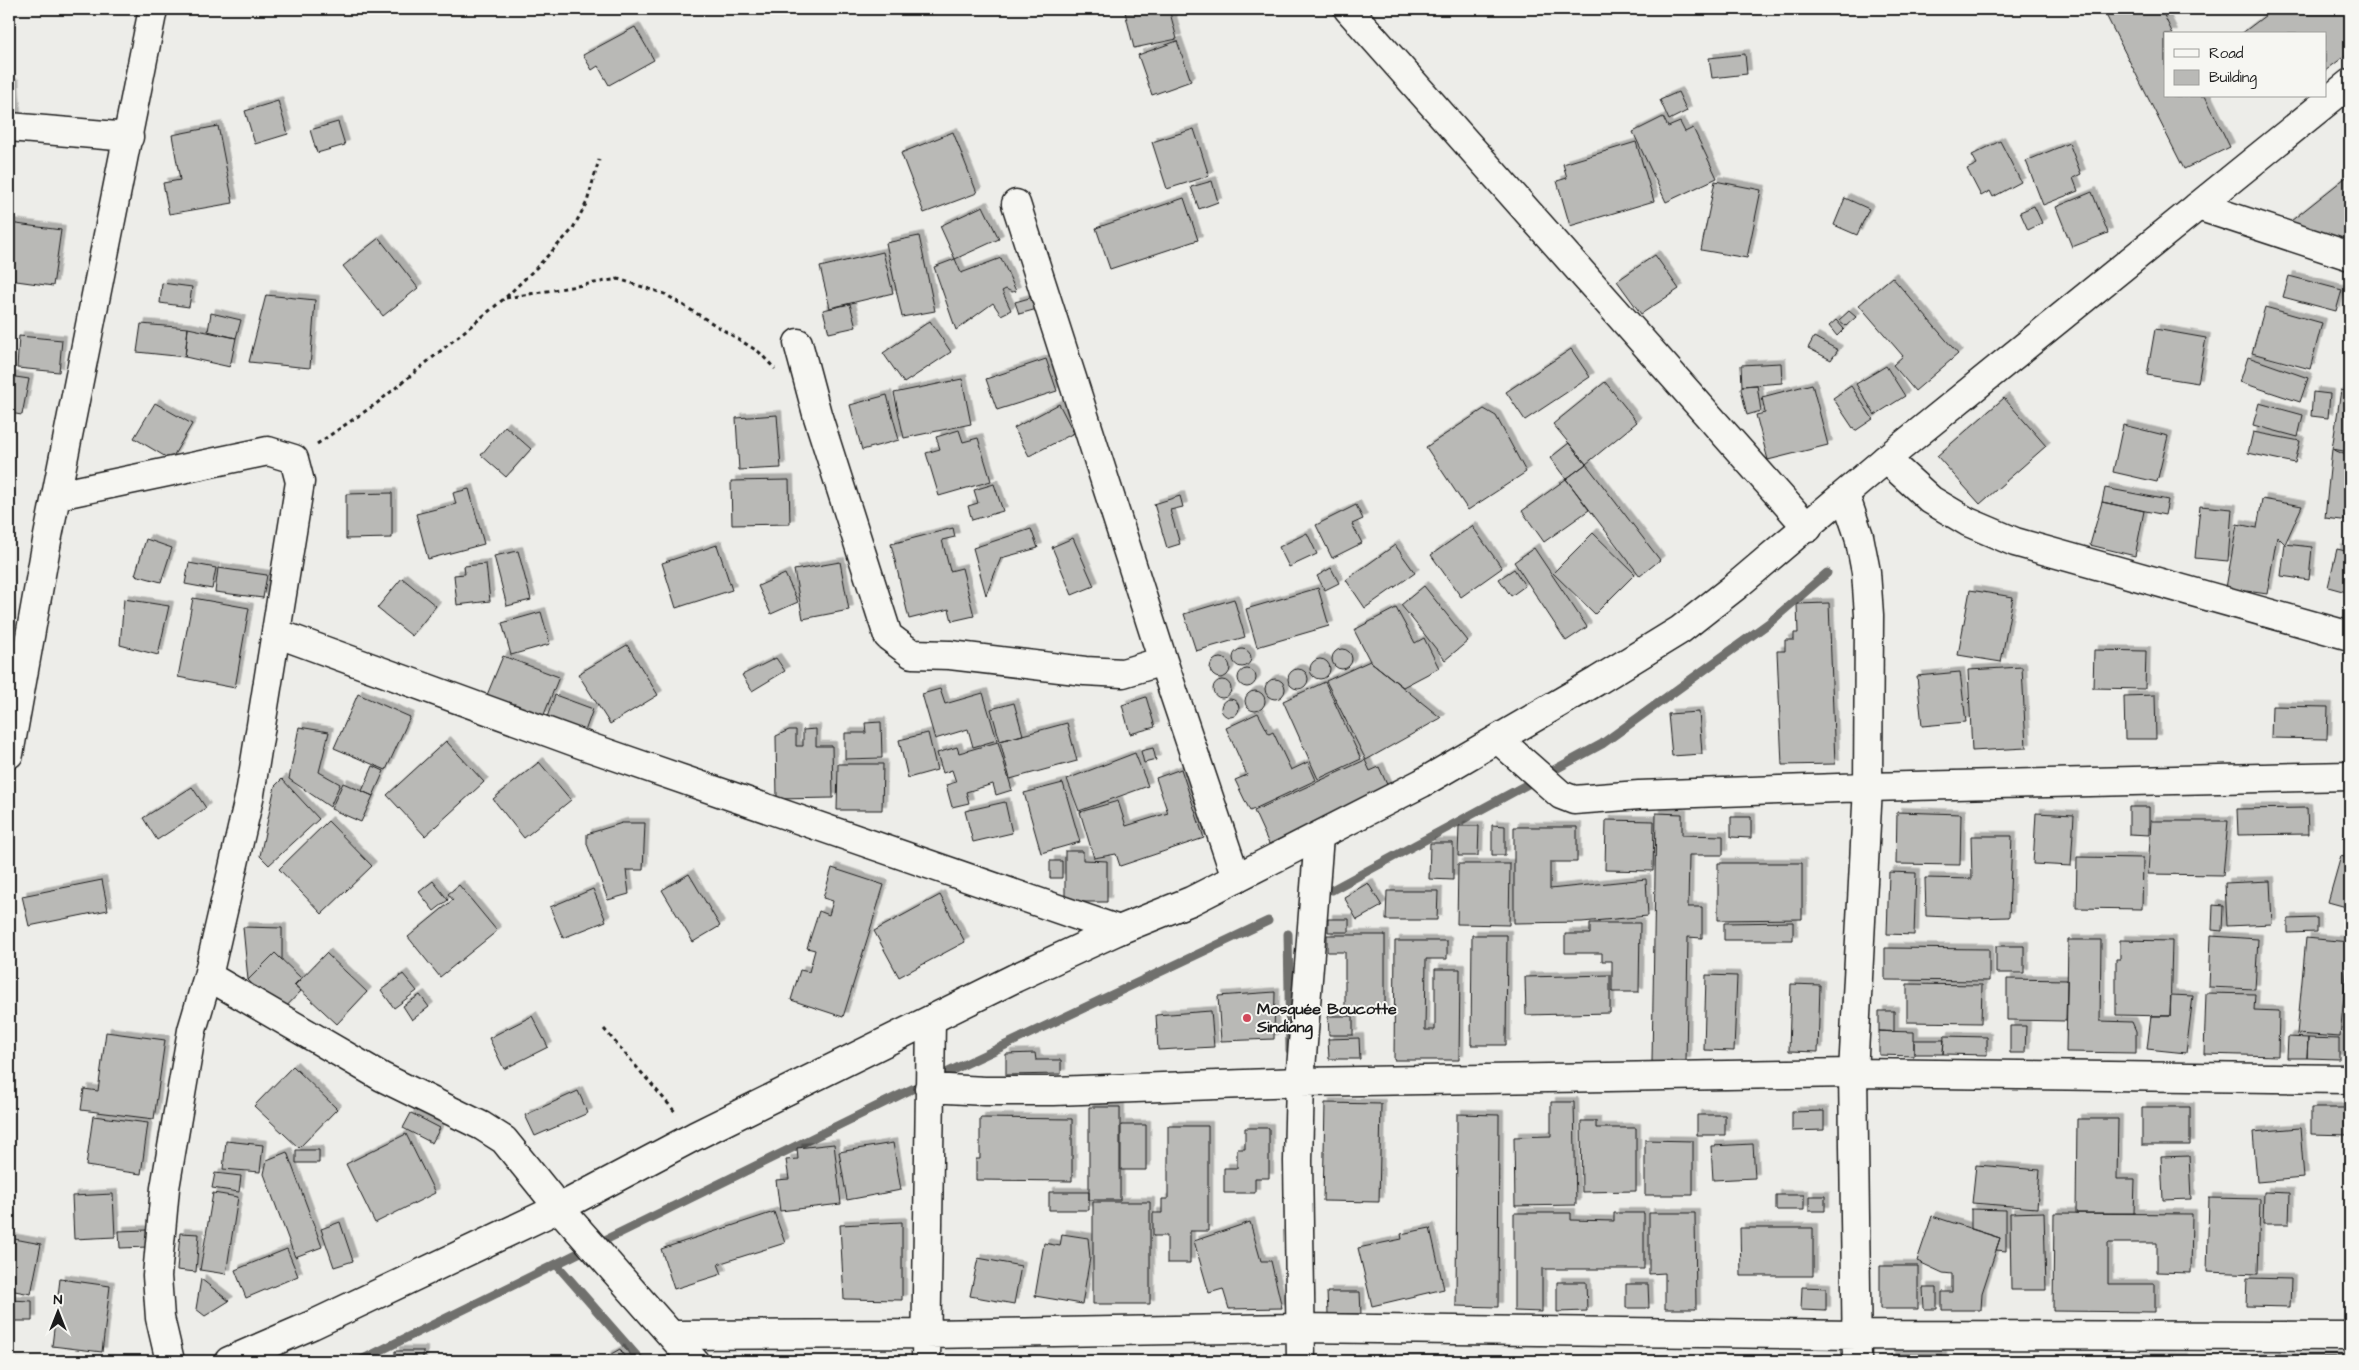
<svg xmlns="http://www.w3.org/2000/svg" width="2359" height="1370" viewBox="0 0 2359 1370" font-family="'Architects Daughter',sans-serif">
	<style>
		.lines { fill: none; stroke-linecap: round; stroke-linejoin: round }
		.stream { stroke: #6f6f6d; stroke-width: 9 }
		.building { fill: #b9b9b6; stroke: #1c1c1c; filter: url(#shadow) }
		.minor-casing { stroke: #1c1c1c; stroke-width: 31 }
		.tertiary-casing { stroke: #1c1c1c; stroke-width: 31 }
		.primary-casing { stroke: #1c1c1c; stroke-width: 31 }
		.path { stroke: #1c1c1c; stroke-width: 3; stroke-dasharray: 4 4; stroke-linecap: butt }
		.minor { stroke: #f6f6f2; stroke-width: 28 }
		.tertiary { stroke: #f6f6f2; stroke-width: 28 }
		.primary { stroke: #f6f6f2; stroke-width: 28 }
		.poi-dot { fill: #d1495b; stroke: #f6f6f2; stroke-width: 2 }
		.labels { text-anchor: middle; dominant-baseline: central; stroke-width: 4; stroke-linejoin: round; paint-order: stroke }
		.poi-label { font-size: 16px; font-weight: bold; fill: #1c1c1c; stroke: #f6f6f2; text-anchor: start }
	</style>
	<defs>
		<filter id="shadow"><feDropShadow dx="4.5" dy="-4.5" stdDeviation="0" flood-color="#0004"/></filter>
	</defs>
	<rect width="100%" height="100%" fill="#edede9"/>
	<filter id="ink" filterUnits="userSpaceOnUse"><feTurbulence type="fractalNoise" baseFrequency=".02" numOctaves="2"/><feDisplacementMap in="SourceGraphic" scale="10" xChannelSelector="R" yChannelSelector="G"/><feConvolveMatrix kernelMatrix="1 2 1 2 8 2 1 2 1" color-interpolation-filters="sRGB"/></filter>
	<g filter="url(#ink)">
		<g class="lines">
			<path class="stream" d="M1332,890L1602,744L1769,623L1827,573
				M1288,934L1290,1050
				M557,1265L641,1361
				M359,1361L908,1091L1268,921"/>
		</g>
		<path class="building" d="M1137,9H1169L1177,39L1134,48L1125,12Z
			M2103,9H2161L2173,34H2165V96H2205L2230,147L2184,169Z
			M2274,9H2350V52L2325,71V34H2241Z
			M635,27L654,60L609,85L598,66L592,70L583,55Z
			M1177,41L1191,81L1152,95L1138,55Z
			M1745,54L1747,74L1712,78L1709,58Z
			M9,84H14L16,117L9,118Z
			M1678,92L1687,111L1669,120L1660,100Z
			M278,101L288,134L255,144L245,111Z
			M1663,117L1668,127L1680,122L1685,132L1693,128L1717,178L1666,202L1633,132Z
			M338,122L345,145L317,153L310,130Z
			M218,126L233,203L169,214L163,183L180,180L172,135Z
			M1194,129L1209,176L1167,189L1152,142Z
			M953,132L977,193L924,213L901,153Z
			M2000,141L2021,182L1993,197L1990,191L1981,196L1967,169L1977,164L1972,155Z
			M1636,142L1654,201L1570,226L1557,181L1567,178L1563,164Z
			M2069,143L2081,174L2073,178L2078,191L2043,205L2026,161Z
			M2350,174V247L2286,225Z
			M1212,181L1218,202L1199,209L1191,187Z
			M1715,181L1761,190L1747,258L1701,250Z
			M2092,192L2108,233L2072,247L2056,207Z
			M1184,198L1198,240L1110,269L1096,228Z
			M1845,198L1869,209L1857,235L1834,225Z
			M983,206L999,239L955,259L940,226Z
			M2034,206L2042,223L2028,230L2020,212Z
			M9,223L61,230L53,286L9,280Z
			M919,236L935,311L902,317L886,243Z
			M379,238L418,288L383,316L343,266Z
			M883,252L893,293L830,308L820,267Z
			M1655,255L1679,289L1641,314L1617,281Z
			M1001,258L1016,291L1012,292L1006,289L1002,291L1011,310L1001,315L993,303L956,330L934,267L955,259L961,273Z
			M2289,276L2342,290L2336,311L2283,297Z
			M1892,277L1958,354L1915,391L1893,365L1903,356L1859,305Z
			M162,283L192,287L189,307L160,303Z
			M266,295L315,300L310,368L249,362Z
			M1033,297L1037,309L1019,314L1015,302Z
			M850,304L856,327L829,333L823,310Z
			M2265,307L2322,323L2310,369L2252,353Z
			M1849,311L1856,317L1846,326L1839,320Z
			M211,313L241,320L236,338L208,331Z
			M1836,320L1844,329L1837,336L1829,326Z
			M930,321L951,352L904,383L883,353Z
			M141,324L188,328L185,357L137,352Z
			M188,328L236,338L230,367L185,357Z
			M2155,329L2206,338L2198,383L2147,375Z
			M19,336L62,340L59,372L17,368Z
			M1814,337L1838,350L1831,360L1808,348Z
			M1571,349L1590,377L1525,420L1506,392Z
			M2248,357L2308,378L2300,402L2240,382Z
			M1046,359L1057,391L997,410L986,379Z
			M1781,363L1782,383L1742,386L1741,365Z
			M1886,366L1905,396L1875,415L1856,384Z
			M9,376L29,379L22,415L9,413Z
			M962,379L971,424L904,438L894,393Z
			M1605,382L1637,422L1586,464L1553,424Z
			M1812,384L1828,445L1768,460L1756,415L1765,413L1762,397Z
			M1757,385L1761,411L1747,415L1741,389L1742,386Z
			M1851,386L1873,419L1855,431L1833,398Z
			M2341,390L2350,392V452L2332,449Z
			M2313,392L2330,394L2328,418L2311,416Z
			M887,395L899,440L862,450L850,405Z
			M2004,398L2046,446L1980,504L1937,456Z
			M155,403L192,424L171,460L134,438Z
			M2259,403L2303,415L2298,437L2253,425Z
			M1059,404L1074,433L1029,456L1014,428Z
			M1484,409L1496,416L1526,472L1468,510L1426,447Z
			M777,415L781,468L739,470L736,418Z
			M2123,425L2168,436L2157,482L2113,472Z
			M505,426L531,449L506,477L481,455Z
			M959,430L963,442L978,438L991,481L939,496L926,453L940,449L936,437Z
			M2253,432L2300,441L2295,463L2248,453Z
			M1569,443L1586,464L1566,479L1550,458Z
			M2332,449L2350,457V521L2325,518Z
			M1586,464L1660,560L1640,576L1566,479Z
			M1566,479L1589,510L1544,542L1522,511Z
			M789,480L790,524L732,525L731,481Z
			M994,484L1003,511L972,520L968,506L978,503L974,490Z
			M2105,488L2168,500L2165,515L2102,502Z
			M469,489L484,544L428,559L416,514L456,504L453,493Z
			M392,493V538L346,539V494Z
			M1180,496L1183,507L1170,510L1180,544L1167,548L1154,504Z
			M2262,499L2302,506L2285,544L2277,536L2267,594L2226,588L2237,524L2257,528Z
			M2102,502L2144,511L2135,556L2090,545Z
			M1356,505L1363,519L1352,524L1362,543L1332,558L1316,525Z
			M2200,506L2232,509L2228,561L2195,558Z
			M1472,526L1502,568L1461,597L1431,555Z
			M953,528L955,537L942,540L950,571L962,568L974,616L952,621L949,609L909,619L891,544Z
			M1031,529L1038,548L1001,558L986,595L973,548Z
			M1307,533L1317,554L1289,567L1279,547Z
			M1593,533L1635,574L1595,614L1553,573Z
			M1073,538L1094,586L1072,595L1052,547Z
			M146,539L172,548L161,582L135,575Z
			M2285,544L2312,547L2309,580L2281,576Z
			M717,545L732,590L676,608L662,563Z
			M1395,545L1415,573L1365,608L1346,580Z
			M1534,548L1587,627L1566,641L1514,562Z
			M2337,549L2350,552V593L2328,587Z
			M518,551L531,600L507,606L494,556Z
			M840,562L849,610L803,619L794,570Z
			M189,563L216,568L212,589L185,584Z
			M486,564L490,601L457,605L454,575L465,574L464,566Z
			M218,568L267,575L263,598L215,592Z
			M1331,568L1339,583L1325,590L1317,576Z
			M1514,569L1525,586L1511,596L1499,579Z
			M785,574L798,602L771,614L758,586Z
			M402,578L436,606L412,636L377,608Z
			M1424,586L1468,641L1445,660L1401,605Z
			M1318,588L1329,626L1257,647L1246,609Z
			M1970,590L2013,597L2001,662L1958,655Z
			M193,598L249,608L235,688L178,677Z
			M124,599L169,606L158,655L120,645Z
			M1234,599L1245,637L1196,651L1184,614Z
			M1829,603L1835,764L1782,765L1777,651H1785V640H1794V633H1798L1797,604Z
			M1396,608L1415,643L1424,638L1439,668L1403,687L1370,661L1354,630Z
			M541,612L550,644L511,655L502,623Z
			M627,645L658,695L610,724L578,674Z
			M1332 659a10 10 0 1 1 20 0a10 10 0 1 1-20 0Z
			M1233 658a9 9 0 1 1 18 0a9 9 0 1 1-18 0Z
			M2094,650L2146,651L2145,689L2093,688Z
			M503,656L559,677L543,717L487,695Z
			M1210 668a10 10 0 1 1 20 0a10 10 0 1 1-20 0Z
			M776,658L785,671L752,691L742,675Z
			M1310 669a10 10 0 1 1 20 0a10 10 0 1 1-20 0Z
			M1370,661L1441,718L1366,760L1326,681Z
			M2022,667L2026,748L1972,751L1968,670Z
			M1288 679a10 10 0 1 1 20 0a10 10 0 1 1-20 0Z
			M1238 678a9 9 0 1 1 18 0a9 9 0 1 1-18 0Z
			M1960,672L1966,722L1922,726L1917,676Z
			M1265 689a10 10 0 1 1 20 0a10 10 0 1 1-20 0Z
			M1213 689a9 9 0 1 1 18 0a9 9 0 1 1-18 0Z
			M1325,682L1361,759L1318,779L1283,701Z
			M940,689L945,704L983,693L997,740L973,747L968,729L935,739L922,694Z
			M1245 701a10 10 0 1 1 20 0a10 10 0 1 1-20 0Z
			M358,694L410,717L386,770L334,748Z
			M555,695L593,709L584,734L546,720Z
			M2155,695L2156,739H2125L2124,696Z
			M1146,697L1155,727L1130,734L1122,705Z
			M1221 708a9 9 0 1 1 18 0a9 9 0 1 1-18 0Z
			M1014,703L1023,735L1000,741L991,709Z
			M2272,706L2328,707L2327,739L2271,738Z
			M1699,712L1702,754L1672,756L1668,714Z
			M1258,713L1269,734L1273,732L1291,770L1308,762L1316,780L1250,811L1235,780L1247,775L1226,728Z
			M881,722L882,758L845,759V733H866L865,723Z
			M1067,723L1077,761L1010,779L1000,741Z
			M299,727L329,732L319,772L340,784L330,807L289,779Z
			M816,729V746H832L833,798L777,799L776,736L789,730H796V746H803V730Z
			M928,733L937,770L908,778L899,740Z
			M446,741L484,782L425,836L387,795Z
			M998,742L1012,790L996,795L993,784L966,792L969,803L952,807L946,785L956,782L952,770L943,773L937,753L957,747L959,753Z
			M1153,748L1156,760L1144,763L1141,751Z
			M1135,753L1148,786L1079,811L1067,779Z
			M1365,760L1370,771L1379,767L1389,789L1269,844L1254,811Z
			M539,762L571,800L524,838L493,799Z
			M838,764H883L882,810H837Z
			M373,766L384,771L373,796L362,791Z
			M1181,769L1204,838L1120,866L1116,854L1094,858L1080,812L1118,801L1126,826L1168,813L1156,778Z
			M282,779L319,819L269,865L260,856L275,786Z
			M343,783L373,796L361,822L331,809Z
			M1063,783L1080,842L1041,853L1024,793Z
			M192,787L206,808L157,840L143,818Z
			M1005,802L1012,833L973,842L965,811Z
			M2129,807H2149V835L2129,834Z
			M2307,808L2308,834L2238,835L2237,809Z
			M1897,812L1961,814L1960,865L1896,864Z
			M1656,813L1682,814V835L1723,836V855H1689L1688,907H1702V938L1688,937L1686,1062H1652Z
			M2036,813L2074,815L2071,866L2033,864Z
			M1731,817H1751V838L1731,837Z
			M1606,820L1654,821L1653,871L1605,870Z
			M328,821L372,866L322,914L279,869Z
			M2151,821H2228L2223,875L2148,874Z
			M622,823H645L643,870H626L629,894L608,900L587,844V834Z
			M1492,825L1505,826V855H1492Z
			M1459,826H1479L1478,856H1458Z
			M1514,827H1577V862H1550V889L1646,879L1648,916L1582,922L1514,923Z
			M1971,836H2012L2009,917L1973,918L1926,916L1925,878L1972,879Z
			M1430,843H1453V880L1429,879Z
			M1065,851H1083V860L1107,861V902H1065Z
			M2341,856L2350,859V908L2328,902Z
			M2077,857L2143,858L2142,909L2076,908Z
			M1050,861H1062V878H1050Z
			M1718,863H1802V919L1718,920Z
			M1458,864H1510L1509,925L1457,924Z
			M832,868L884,885L843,1017L791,1000L800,970L809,972L815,950L807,948L819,911L829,915L833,901L823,898Z
			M1889,872L1916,873L1914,935L1887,934Z
			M689,874L720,926L693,942L662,890Z
			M102,880L108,910L29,926L22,896Z
			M433,881L448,900L434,911L419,892Z
			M2270,881L2272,924L2227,926L2225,883Z
			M1368,883L1382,906L1357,920L1344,897Z
			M459,885L497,931L440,977L408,937L453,900L448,894Z
			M593,889L606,921L563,938L550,907Z
			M1387,891H1438L1437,920H1386Z
			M940,895L965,942L899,977L874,931Z
			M2213,905L2223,906L2222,931L2212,930Z
			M2317,918V932L2288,933V919Z
			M1328,919H1349V932H1328Z
			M1793,922V940H1724V923Z
			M1590,923H1640L1639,992H1612V961H1602V953H1565V934H1590Z
			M243,927L282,928V960L275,953L248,980Z
			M1327,935H1385V1013H1345V952H1327Z
			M1472,935H1507L1506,1045H1471Z
			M2211,936L2258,939L2255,989L2209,987Z
			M2306,938L2349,942L2340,1037L2297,1034Z
			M2068,940H2101L2100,1021L2132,1022L2136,1031V1053L2066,1052Z
			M2120,940L2172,941L2170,1016L2116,1015V959H2120Z
			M1395,941H1447V959H1426L1425,1030H1435V969H1460L1459,1060H1394Z
			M1996,946H2024V973H1996Z
			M1885,948L1989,949V981L1885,980Z
			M275,953L301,978L294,985L301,991L281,1012L248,980Z
			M326,953L367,992L337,1024L295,985Z
			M403,974L417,991L394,1008L381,990Z
			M1610,975V1013L1526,1015L1525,977Z
			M1706,975L1737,976L1734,1051L1704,1050Z
			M2007,979L2067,980L2066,1021L2007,1020Z
			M1791,984L1820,985L1818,1052L1789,1051Z
			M1907,984L1982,985L1981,1023L1907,1022Z
			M1275,992L1274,1039L1221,1041L1218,996Z
			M2206,993L2255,994L2254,1010L2279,1011L2278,1056L2204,1054Z
			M420,995L429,1007L412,1020L403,1006Z
			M2171,995L2193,996L2186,1053L2147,1049L2151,1016H2170Z
			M1211,1011L1214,1047L1158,1050L1156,1015Z
			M1879,1011H1894V1032L1879,1031Z
			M532,1016L548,1047L504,1069L489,1038Z
			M1328,1016H1353V1035H1329Z
			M2010,1026H2026L2025,1053H2010Z
			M1879,1031L1914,1032V1056L1879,1055Z
			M106,1032L165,1040L154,1119L81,1110L84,1089L98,1091Z
			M1944,1036L1987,1037V1055L1943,1054Z
			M2288,1037L2308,1038L2307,1058H2287Z
			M1359,1038L1360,1059H1329L1328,1039Z
			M2308,1038L2339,1039V1059L2307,1058Z
			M1914,1040H1944L1943,1054H1914Z
			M1035,1053L1036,1060H1061V1074L1006,1075V1054Z
			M293,1066L337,1109L299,1148L254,1106Z
			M578,1091L588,1113L535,1136L525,1115Z
			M1551,1102H1574L1576,1205L1515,1206L1514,1137L1551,1136Z
			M1325,1103L1381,1104L1379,1202L1323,1201Z
			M1089,1107H1120V1200H1089Z
			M2142,1107H2190V1145H2142Z
			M2311,1108H2348V1135L2311,1134Z
			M1824,1111V1130L1792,1131V1112Z
			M411,1113L440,1128L432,1143L403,1128Z
			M1457,1114L1499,1115L1498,1307L1456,1306Z
			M1697,1115H1725V1135H1697Z
			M93,1116L148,1123L141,1174L86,1166Z
			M980,1118L1072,1119V1181L976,1180V1159H980Z
			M2077,1119H2118L2117,1179H2135L2134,1213H2076Z
			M1581,1121H1596V1128H1636V1191L1582,1192Z
			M1121,1125H1146V1170H1121Z
			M1168,1126H1208V1231H1190V1263H1167V1236H1153V1213H1162V1199H1168Z
			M1245,1128H1269V1178H1255V1193H1224V1168H1237V1149H1245Z
			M2300,1128L2304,1178L2257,1182L2253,1132Z
			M406,1134L435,1193L375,1223L346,1164Z
			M1645,1140L1693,1141V1195H1645Z
			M226,1141L263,1145L260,1172L223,1169Z
			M893,1143L901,1190L847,1200L839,1152Z
			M834,1144L841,1204L780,1211L776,1180L789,1179L786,1160L798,1159L797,1148Z
			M1753,1144L1755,1178L1713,1180L1711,1146Z
			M296,1150H319V1163H296Z
			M287,1152L322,1247L295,1257L264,1174L267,1160Z
			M2189,1156L2191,1199L2163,1200L2161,1157Z
			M1976,1165L2040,1170L2037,1208L1972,1203Z
			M215,1173L241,1176L239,1192L212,1188Z
			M1049,1192H1089V1210H1049Z
			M2264,1192L2290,1193L2289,1224H2263Z
			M213,1193L238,1197L226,1274L200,1270Z
			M113,1194L115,1237L74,1239L72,1196Z
			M1776,1195H1804V1210H1776Z
			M1809,1196H1825V1211H1809Z
			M2209,1198L2260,1199L2258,1274L2207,1272Z
			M1093,1202H1150V1304H1093Z
			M1971,1209L2006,1210V1251L1996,1250L2000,1238L1971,1229Z
			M774,1212L785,1243L718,1264L722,1274L674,1289L661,1249Z
			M2044,1212L2046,1290H2011L2010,1213Z
			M1514,1213H1571V1220L1614,1221V1213H1644V1269H1542V1312L1514,1311Z
			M1649,1213H1695L1696,1309H1665V1273L1649,1274Z
			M2054,1213L2192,1214L2191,1273L2157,1272V1243H2108V1284H2155V1312L2053,1311Z
			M1932,1216L2000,1238L1982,1293L1981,1310H1942V1292H1952V1274L1943,1273L1917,1261Z
			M340,1222L353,1261L334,1267L321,1229Z
			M902,1222V1300L844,1299L840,1225Z
			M1250,1222L1261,1261H1271L1282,1308L1229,1309L1223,1289L1209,1293L1194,1241Z
			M1430,1228L1444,1289L1372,1306L1358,1248L1402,1239L1401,1234Z
			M1740,1228H1813V1276H1741Z
			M147,1230L148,1247L120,1248L119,1231Z
			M180,1233L199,1234L196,1272L177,1270Z
			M1062,1234L1088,1238L1090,1258L1082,1304L1035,1296L1044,1243L1060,1246Z
			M9,1238L41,1244L31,1294L9,1290Z
			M287,1249L298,1276L246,1298L235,1270Z
			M978,1258L1021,1266L1014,1304L970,1296Z
			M1880,1266H1918V1309H1880Z
			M2247,1278L2291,1279L2290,1307L2246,1306Z
			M60,1279L110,1286L102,1352L52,1346Z
			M201,1279L229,1301L205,1316L196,1309Z
			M1557,1282H1586L1587,1311L1557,1312Z
			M1626,1284H1648L1649,1308H1626Z
			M1802,1287L1826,1288V1311L1801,1310Z
			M1923,1288H1937V1309H1924Z
			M1327,1292H1360L1361,1314H1328Z
			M9,1300L32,1301V1321H9Z
			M620,1349L627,1361H608L606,1357Z
			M395,1351H423V1361H395Z
			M1891,1355H1942V1361H1891Z
			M2135,1358H2184V1361H2135Z
			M2255,1358H2347V1361H2255Z
			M1380,1360H1445V1361H1380Z"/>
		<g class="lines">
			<defs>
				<path id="minor" d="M1348,9L1808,528
					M9,127L129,137
					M1016,204L1163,661L1236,878
					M2198,206L2350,256
					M798,343L817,414L888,636L912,654L950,655L1085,671L1123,673L1163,661
					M1886,459L1931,500L1968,522L2015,542L2350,636
					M58,495L268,451L294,459L300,482L250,794L208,976L192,1030L165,1188L157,1276L160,1318L170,1361
					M1845,495L1859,536L1866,572L1869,615L1868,787L1853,1073L1857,1361
					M276,633L589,747L1119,930
					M1499,740L1561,795L1574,800L1639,795L1868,787L2350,776
					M9,754L47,541L153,9
					M208,976L382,1077L482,1126L504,1140L559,1208
					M929,1088L985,1091H1054L1300,1082L1853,1073L2350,1079
					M672,1335L927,1334L1301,1328L1857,1335L2350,1336
					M926,1361L931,1020
					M1301,1361L1298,1161L1300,1082L1319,836"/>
				<path id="tertiary" d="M559,1208L694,1361"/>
				<path id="primary" d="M229,1361L312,1325L559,1208L695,1136L1015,978L1119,930L1191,901L1422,783L1597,681L1680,630L1736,586L1886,459L2350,83"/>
			</defs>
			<use href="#minor" class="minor-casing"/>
			<use href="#tertiary" class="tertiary-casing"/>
			<use href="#primary" class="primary-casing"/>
			<path class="path" d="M506,298L618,279L665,294L759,352L775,369
				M317,444L376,404L505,298L536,268L572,230L587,202L599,160
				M604,1029L677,1114"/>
			<use href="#minor" class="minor"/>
			<use href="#tertiary" class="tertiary"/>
			<use href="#primary" class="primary"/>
		</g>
	</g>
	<circle class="poi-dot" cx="1247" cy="1018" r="5"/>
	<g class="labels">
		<g class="poi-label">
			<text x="1257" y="1009">Mosquée Boucotte<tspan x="1257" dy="18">Sindiang</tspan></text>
		</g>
	</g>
	<rect width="2359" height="1370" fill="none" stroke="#f6f6f2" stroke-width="30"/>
	<rect x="15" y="15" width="2329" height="1340" fill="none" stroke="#1c1c1c" stroke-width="2" filter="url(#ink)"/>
	<rect x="2164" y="32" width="162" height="65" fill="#f6f6f2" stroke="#9f9f9c"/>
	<rect x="2174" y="49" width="25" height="8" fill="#f6f6f2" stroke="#9f9f9c"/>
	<text x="2209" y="58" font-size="15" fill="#1c1c1c">Road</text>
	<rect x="2174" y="70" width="25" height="15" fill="#b9b9b6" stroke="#9f9f9c"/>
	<text x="2209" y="82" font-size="15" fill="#1c1c1c">Building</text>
	<g transform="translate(58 1312)" stroke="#f6f6f2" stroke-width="4" paint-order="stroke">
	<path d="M0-4L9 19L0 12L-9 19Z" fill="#1c1c1c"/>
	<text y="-8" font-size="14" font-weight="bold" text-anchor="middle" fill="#1c1c1c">N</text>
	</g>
</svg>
